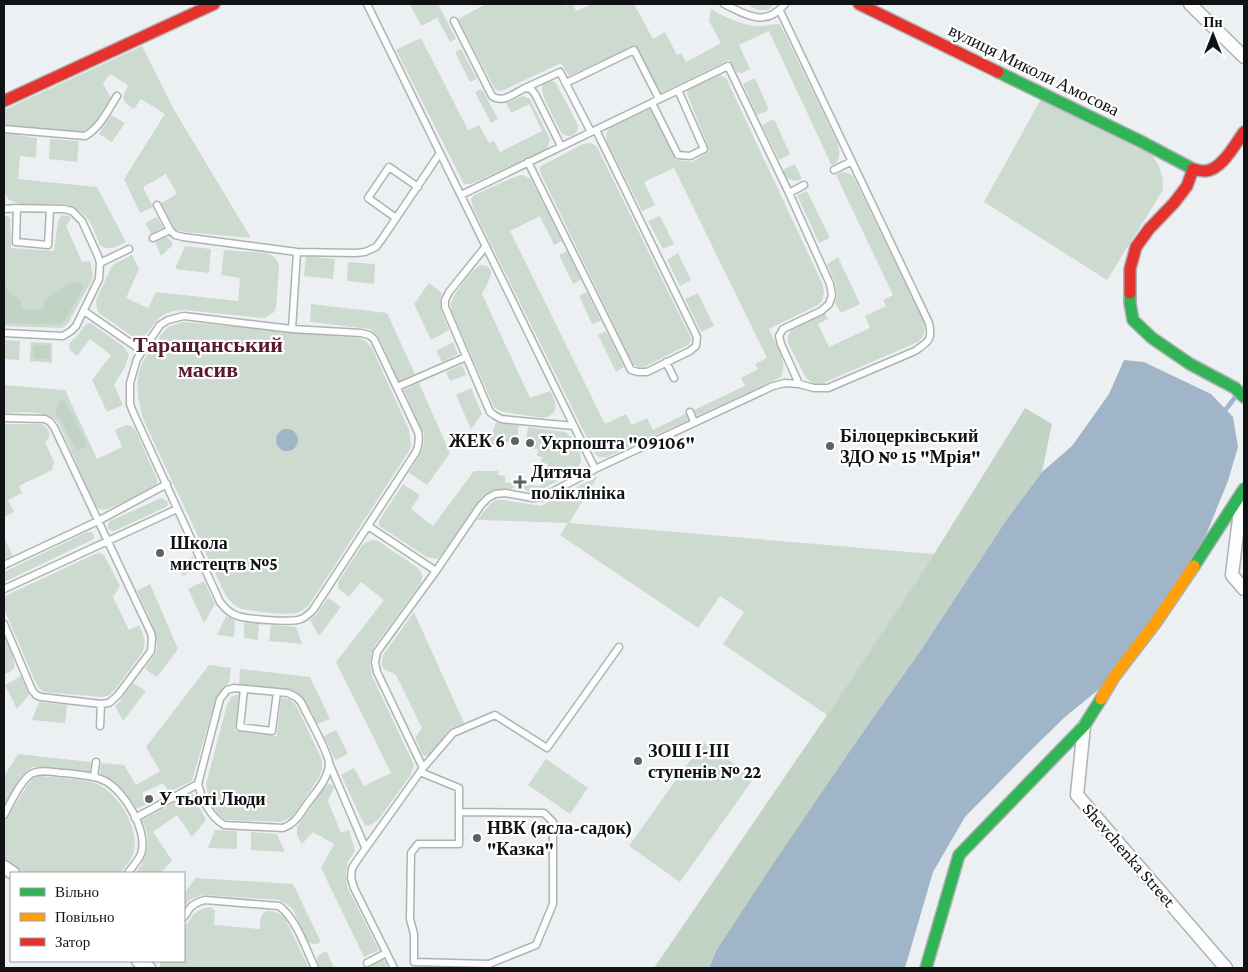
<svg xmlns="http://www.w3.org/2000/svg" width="1248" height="972" viewBox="0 0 1248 972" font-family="'Crimson Pro',serif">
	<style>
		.green { fill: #cddad0 }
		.forest { fill: #c2d3c5 }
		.water { fill: #a1b5c9 }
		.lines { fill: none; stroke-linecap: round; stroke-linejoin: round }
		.stream { stroke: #a1b5c9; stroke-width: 4.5 }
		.lane-casing { stroke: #afb2b3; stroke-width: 9 }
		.street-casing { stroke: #afb2b3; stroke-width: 15 }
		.fast-casing { stroke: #afb2b3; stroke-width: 14 }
		.slow-casing { stroke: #afb2b3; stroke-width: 14 }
		.jam-casing { stroke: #afb2b3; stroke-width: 14 }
		.lane { stroke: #fcfdfd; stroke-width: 6 }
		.street { stroke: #fcfdfd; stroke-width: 12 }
		.fast { stroke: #30b455; stroke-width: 11 }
		.slow { stroke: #ff9f0a; stroke-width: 11 }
		.jam { stroke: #e5322d; stroke-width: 11 }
		.poi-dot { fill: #5e6062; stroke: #fff; stroke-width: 2 }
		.labels { text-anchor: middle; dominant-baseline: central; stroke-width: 4.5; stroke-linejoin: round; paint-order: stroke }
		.street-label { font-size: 18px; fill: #111214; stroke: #fff }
		.poi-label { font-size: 18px; font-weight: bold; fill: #111214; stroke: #fff; text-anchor: start }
		.district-label { font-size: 22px; font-weight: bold; fill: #591730; stroke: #fff }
	</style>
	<rect width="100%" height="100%" fill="#edf0f2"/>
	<path class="green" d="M410,4H438L456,39L450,42L437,18L421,26Z
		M486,4H563L565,6L573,4L576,11L593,4H634L653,39L665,32L677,55L681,53L686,62L721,43L709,21L711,9C724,17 740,24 755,26C763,27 771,24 779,24L781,26L838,144C840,153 841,161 832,166L769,31L739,45L750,69L742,73L737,72L729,60L661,93L658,90L635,45L569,76L561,63L504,90L499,91L495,89L458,19Z
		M751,4H774L768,10H758L750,6Z
		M421,38L468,130L479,125L489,143L494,141L500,152L542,131L529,104L511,113L506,103L523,96L530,99L550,139L548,147L545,150L471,184H464L396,50Z
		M142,46L173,108L251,238L184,232L176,230L172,224L161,203L177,194L166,174L143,187L153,207L140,213L124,179L165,114L141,99L134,109L126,104L123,97L128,85L110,74L103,84L111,98L93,125L83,132L4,126V110Z
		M461,49L477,79L470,82L455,52Z
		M720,75L726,78L822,283L824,291L822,301L818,305L769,329C775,344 789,361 781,377L697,416L694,410L745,386L741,378L758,369L755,364L767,358L674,168L644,182L655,205L642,211L607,142C606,136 606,133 609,128L650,109L676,160L692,162L710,151L687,94L688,90Z
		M755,78L769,110L757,115L743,84Z
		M551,80L556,83L578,125C578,135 571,139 562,134C558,126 542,97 542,90C541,84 545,81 551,80Z
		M482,89L498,119L491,123L475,92Z
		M1041,99L1152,155C1161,168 1163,174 1163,190L1107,280L984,202Z
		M111,115L125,123L112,142L99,134Z
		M774,119L790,154L779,160L762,125Z
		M4,133L37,138L36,158L20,156L18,179L97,187L126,242C117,246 109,252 100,245C91,223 89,212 64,204H20L9,200L4,193Z
		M50,139L79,141L77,162L49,159Z
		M589,143L593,144L597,147L690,336L691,341L688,345L644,367H638L633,364L541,174L540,169L541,166L583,144Z
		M795,164L802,179L796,181L787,178L783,172L784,169Z
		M842,172L848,173L853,176L924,322C926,330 925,336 918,342L823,383C816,385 811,383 806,378L788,343C787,337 788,334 792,329L825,313L828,319L818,324L829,347L870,328L865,316L886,306L883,300L893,295L836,175Z
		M523,175L531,179L562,241L554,245L540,216L510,231L605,424L626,414L632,425L647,418L653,430L685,414L689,420L607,457C602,458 599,458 595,454L473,208L471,199L474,195L517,176Z
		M807,191L830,238L819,243L797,195Z
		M63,215L69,216L71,219L66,226L82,262L90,261L93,275L92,280L68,323L62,328L4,326V216H7L10,218L11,248L54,251L58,221L60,217Z
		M660,216L674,244L663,249L648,221Z
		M157,217L163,228L151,234L145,223Z
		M166,237L169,239L172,242V246L161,256L155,242Z
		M185,246L211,249L209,273L175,269Z
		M224,250L266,253C274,256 277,258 279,266L276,308L273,313L264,318L184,310C173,310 161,313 155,323C150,328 147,334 142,339L133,337L99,313L97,310L96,300L111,268L114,264L132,255L139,269L126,298L148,308L156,292L238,301L240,278L221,275Z
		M567,251L581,280L573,284L559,255Z
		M678,253L691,280L680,286L667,260Z
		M306,256L335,259L333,279L304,276Z
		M838,257L860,304L841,313L835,303L837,294L835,282L827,264Z
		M348,262L375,264L374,284L347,281Z
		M481,265C500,266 487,284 482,294L530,398L550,391C557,402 560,415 543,418L503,412L498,410L494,407L452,312C451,308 450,304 452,300C455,292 473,268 481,265Z
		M429,283L442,293C437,306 444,318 449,330L431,340L414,304Z
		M587,292L601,321L592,324L579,296Z
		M698,293L714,326L701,332L685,299Z
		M311,304L387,313L415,374L399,382L380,340L377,335L370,329L310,322Z
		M185,322L358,338L365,340L372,348L409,430L411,445L409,451L309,605C305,608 302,612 296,613C288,616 244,611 237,607C233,604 229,600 226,596L144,421C138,402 133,379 144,360C147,354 151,349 155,344C164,330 167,325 185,322Z
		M88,323L92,324L123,346L129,355L125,367L114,385L123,405L107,412L92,380L111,355L90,339L77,356L70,350L69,345C71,340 73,340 77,336C81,331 82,327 88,323Z
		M606,331L624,367L616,372L598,335Z
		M4,340L20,341L19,360L4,359Z
		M31,342L52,343V363L30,361Z
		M453,342L458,354L442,362L436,351Z
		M462,365L466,375L450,381L446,372Z
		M419,383L450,453L427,485L409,473C417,460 425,450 424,434L404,390Z
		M4,385L65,390L97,459L122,447L115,430L126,425L131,426L135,429L157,479C158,484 157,486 154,490L107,509C102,510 100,510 96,506L58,422C44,409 22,413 4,413Z
		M471,388L482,414L471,429L456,395Z
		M496,423L519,425L517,439L513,438L512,443L507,442L506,447L488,444Z
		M4,424H41C49,428 53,435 45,442L54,462L52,470L19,486L22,493L8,500L14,512L4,517Z
		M528,427L565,432C572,435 581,451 581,459C581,463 578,468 576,471L535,493C528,492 525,491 523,484L541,486L542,479H546L548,464L541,463L542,457L537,456L538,449H533V441L526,440Z
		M474,471H498V475L505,476V482L516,484C511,494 503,488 494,490C488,491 484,495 480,499L441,556L437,559L427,557L379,526V521L403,484L420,495L411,509L433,526Z
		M598,476L569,523L934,554L827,715L723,644L744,612L720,596L698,628L560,535L568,523L477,520L490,504L496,500H504L541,506Z
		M161,498L167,501L168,505L166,507L114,531L110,530L108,528V524L110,521Z
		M87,532C92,532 94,533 94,538L92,540L4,582V572Z
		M4,538L13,556L4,560Z
		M372,540L378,541L418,568C422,573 423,576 421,583L374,647C369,658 369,666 373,678L414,765L410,776L378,820L369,826L365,825L362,820L341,775L354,768L364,786L391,773L336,662L384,600L361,582L349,597L339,589L338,586V582L363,544Z
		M100,553L104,555L120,586L113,597L129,630L139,625C144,635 147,642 142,653L114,691L108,696L102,697L44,692L39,688L35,681L4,609V598L5,596L95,554Z
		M193,557L198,568L183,576L177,564Z
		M204,581L215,604L204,623L188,589Z
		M150,584L178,649L157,677L145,669C148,663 154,657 156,652C161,634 144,607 137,591Z
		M328,598L341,607L319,636L310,620L316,615Z
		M414,612L464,723L450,729L429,755L425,756L422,754L415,738L422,728L396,675L384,669L382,665V660L383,655Z
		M226,616L235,620L234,637L217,635Z
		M244,623L259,624L258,640L244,638Z
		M271,625L296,627L302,644L269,641Z
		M4,636C7,643 17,662 14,668C12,671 7,673 4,675Z
		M209,665L231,668L229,683L216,697L192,781L169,792L163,783L142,793L147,804L136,809C127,794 118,780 100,774L101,763L124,765L136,785L160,771L146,747Z
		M240,669L310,677L330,719L317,724C310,709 306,695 288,690L239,685Z
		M21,676L29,695L17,709L5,685Z
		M133,683L146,691L123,721L115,706L120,701Z
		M239,694L235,731L277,736L281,698L290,699L297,707L322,760V768L320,776L293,816L281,822L226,820C214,814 208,797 206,784L227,705L231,697Z
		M39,702L67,705L65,723L32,720Z
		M336,730L348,754L335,760L324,736Z
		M703,742L754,778L680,882L629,846Z
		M18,754L91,762L90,773L34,767C19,772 12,793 4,806V776Z
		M546,759L588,788L570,814L528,785Z
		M39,776C56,778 82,778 97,784C118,793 139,827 134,851C132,860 126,866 120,873H23L4,860V823L28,784L32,779Z
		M328,784L333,785L334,788L328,801L341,833L349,830L355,851C353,855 350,858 348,862C345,871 346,880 348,889L379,950L364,957L321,868L334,844L313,832L302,844L297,835V827L325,787Z
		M192,793L206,820L192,837L177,815L153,832L172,860L161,873H136C148,856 152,840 142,820Z
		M215,830L237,831V849L208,848Z
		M251,832L277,834L285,852L251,850Z
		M196,878L293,884L321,942C303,952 301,921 293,910C289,905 284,903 279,900L203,895L191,899L184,906V893Z
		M211,907L215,911L214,925L260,929C260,925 260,919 262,915C267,906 279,913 285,918L309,968H160V962L161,961H184V928L193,915L198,911L204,908Z
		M326,951L334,967L320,968L317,961L318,956Z
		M384,959L388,968H370L369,966Z"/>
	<path class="forest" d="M4,273H5L6,288L21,301V309L44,310V301C54,292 67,282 80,282L84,287L65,320L62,324L4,323Z
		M34,345L50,346V359H34Z
		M61,400L65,401L86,442L84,448L78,451L75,448L60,419L55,413L57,407Z
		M1025,408L1052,424L1042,472L1007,519L923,647L856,742L716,951L709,968H654L827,715L934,554Z"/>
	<path class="water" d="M1124,360L1144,362L1211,394L1233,417L1238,447L1228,481L1192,569L1114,677L1065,717L1027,754L965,817L933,872L905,968H709L716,951L773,864L856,742L923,647L1007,519L1042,472L1072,446L1109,394Z
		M276 440a11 11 0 1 1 22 0a11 11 0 1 1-22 0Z"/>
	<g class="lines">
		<path class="stream" d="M1223,413L1237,395"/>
		<defs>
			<path id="lane" d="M367,4L595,469
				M724,4C747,15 765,28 785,4
				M454,21L492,96C502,104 515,93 525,88L531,89L535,94L561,146
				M566,83L634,50L659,99
				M525,88L560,72L591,132
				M652,103L678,155L690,156L704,149L678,90
				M4,129L85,136C100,128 108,110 117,96
				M528,162L631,370L638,372H647L690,351L696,346L697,337L596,130
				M834,170L852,161
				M789,193L804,185
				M461,195L728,66L789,193L830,284L832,295L829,304L821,311L783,329L779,336L781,344L799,384
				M157,205L170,230L175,235L183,237L297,252L355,253L365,252L376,247L382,239L440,153
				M17,208L16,242L48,245L50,209
				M4,209L17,208L64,209L72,211L82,221L98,256L100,263L99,279L76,326L71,331L63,336L4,333
				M396,218L368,198L389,167L418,187
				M153,238L170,230
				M486,246L449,292L445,300V307L490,412L494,415L501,419L574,426
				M100,263L129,249
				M84,311L142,351
				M184,316L292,329L361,333L369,335L374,339L418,432C420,440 419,445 416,452L313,610C309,614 306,617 301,619C293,623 246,619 238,616C230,614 225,608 220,602L133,412L130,404V383L137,359L160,325L168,320Z
				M292,329L297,252
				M666,362L674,378
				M397,387L466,357
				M690,412L694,422
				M4,418L45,419L50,422L54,427L151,633L152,638L151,651L118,695L109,703L101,704L41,697L36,695L32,690L4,624
				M368,526L436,571
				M4,565L98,521L167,484
				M4,589L177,509
				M234,688L288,693L296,697L301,702C307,715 328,751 329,763C329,778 316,792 307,804C299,815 296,823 283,828L224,825C210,816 202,800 198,784L220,699L227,690Z
				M244,689L240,727L272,731L277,692
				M100,726L101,704
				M329,763L365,847
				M423,768L377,672L375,662L377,652L436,571L481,505L488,498L495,494L505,493L533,498L543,497L595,469L773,386L785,383L799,384L814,388H828L915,351C928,342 933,340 929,323L780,11
				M420,772L459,788V844H418L411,853L410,919L414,934V962L489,964L536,945L553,904V822L544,813L459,812
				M94,777L96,762
				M4,815C10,804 21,780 31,774C40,769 52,772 62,773C75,774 90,775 103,780C124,789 149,832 141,854C138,861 132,867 128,873
				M135,818L198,784
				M184,917C190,907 193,903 205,900L279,906C296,918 306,949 315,968
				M367,963L386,953
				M394,968L354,888L351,878L352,868L358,859L423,768L453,733L495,715L547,748L619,647"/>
			<path id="street" d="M1190,4L1244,57
				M1242,496L1236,542L1232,575L1244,589
				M1084,726L1077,795L1226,968
				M4,867L13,873
				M138,961L149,968"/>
			<path id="fast" d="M998,72L1140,141L1193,169
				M1130,293V303L1133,320L1152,338L1190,364L1235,388L1244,397
				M1194,566L1244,489
				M926,968L959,855L1084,726L1101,699"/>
			<path id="slow" d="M1101,699L1114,677L1156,622L1194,566"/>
			<path id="jam" d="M859,4L998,72
				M4,101L214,4
				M1130,293V269L1136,247L1149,229L1174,203L1187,186L1193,169C1197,170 1201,171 1205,171C1222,170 1235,144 1244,132"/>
		</defs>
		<use href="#lane" class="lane-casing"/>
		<use href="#street" class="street-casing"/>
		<use href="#fast" class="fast-casing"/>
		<use href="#slow" class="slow-casing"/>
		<use href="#jam" class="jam-casing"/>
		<use href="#lane" class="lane"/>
		<use href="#street" class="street"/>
		<use href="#fast" class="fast"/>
		<use href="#slow" class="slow"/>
		<use href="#jam" class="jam"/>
	</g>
	<g class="poi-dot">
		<circle cx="515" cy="441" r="5"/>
		<circle cx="530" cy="443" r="5"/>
		<circle cx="830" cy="446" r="5"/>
		<path d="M517.5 474.5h5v5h5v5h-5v5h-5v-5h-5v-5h5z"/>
		<circle cx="160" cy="553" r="5"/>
		<circle cx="638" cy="761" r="5"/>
		<circle cx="149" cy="799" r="5"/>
		<circle cx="477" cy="838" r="5"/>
	</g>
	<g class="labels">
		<g class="street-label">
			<text transform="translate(1034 70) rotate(26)">вулиця Миколи Амосова</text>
			<text transform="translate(1129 855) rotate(49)">Shevchenka Street</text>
		</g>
		<g class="poi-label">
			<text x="840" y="436">Білоцерківський<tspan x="840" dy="21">ЗДО № 15 "Мрія"</tspan></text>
			<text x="505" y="441" text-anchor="end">ЖЕК 6</text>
			<text x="540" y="443">Укрпошта "09106"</text>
			<text x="531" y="472">Дитяча<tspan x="531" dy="21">поліклініка</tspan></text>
			<text x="170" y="543">Школа<tspan x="170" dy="21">мистецтв №5</tspan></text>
			<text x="648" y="751">ЗОШ І-ІІІ<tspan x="648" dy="21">ступенів № 22</tspan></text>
			<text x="159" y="799">У тьоті Люди</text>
			<text x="487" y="828">НВК (ясла-садок)<tspan x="487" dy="21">"Казка"</tspan></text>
		</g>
		<g class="district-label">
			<text x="208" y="344">Таращанський<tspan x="208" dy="25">масив</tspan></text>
		</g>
	</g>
	<rect width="1248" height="972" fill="none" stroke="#111214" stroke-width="10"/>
	<rect x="10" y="872" width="175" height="90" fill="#ffffff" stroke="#a0a0a1"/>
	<rect x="20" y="888" width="25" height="8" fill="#30b455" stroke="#a0a0a1"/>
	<text x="55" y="897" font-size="15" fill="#111214">Вільно</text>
	<rect x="20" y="913" width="25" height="8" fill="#ff9f0a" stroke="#a0a0a1"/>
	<text x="55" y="922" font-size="15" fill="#111214">Повільно</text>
	<rect x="20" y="938" width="25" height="8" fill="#e5322d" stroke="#a0a0a1"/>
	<text x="55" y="947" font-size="15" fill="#111214">Затор</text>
	<g transform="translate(1213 35)" stroke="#ffffff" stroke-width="4" paint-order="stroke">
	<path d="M0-4L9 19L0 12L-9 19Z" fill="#111214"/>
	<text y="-8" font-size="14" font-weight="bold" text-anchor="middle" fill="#111214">Пн</text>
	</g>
</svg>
